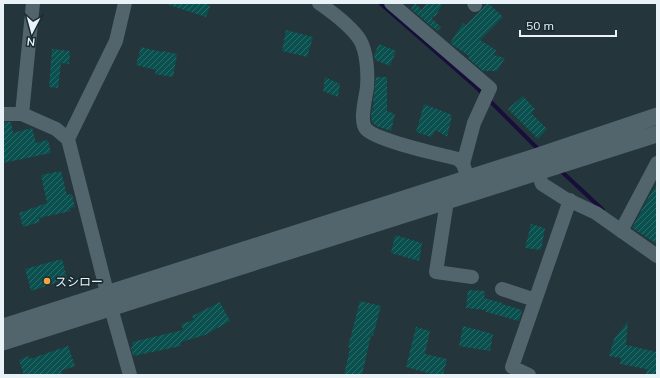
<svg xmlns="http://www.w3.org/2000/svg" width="660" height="378" viewBox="0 0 660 378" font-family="Mulish,'Noto Sans JP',sans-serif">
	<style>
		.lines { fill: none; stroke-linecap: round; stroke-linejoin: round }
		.stream { stroke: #170e39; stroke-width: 4 }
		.building { fill: url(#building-hatch) }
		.minor { stroke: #52646c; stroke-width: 14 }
		.tertiary { stroke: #52646c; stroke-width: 17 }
		.poi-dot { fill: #f5a345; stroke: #1a2b31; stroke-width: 1.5 }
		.labels { text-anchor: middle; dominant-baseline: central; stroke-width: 3.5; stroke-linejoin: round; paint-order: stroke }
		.poi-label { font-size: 12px; fill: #e9f3f7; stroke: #1a2b31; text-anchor: start }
	</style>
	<defs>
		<pattern id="building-hatch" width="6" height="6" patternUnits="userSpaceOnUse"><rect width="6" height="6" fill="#0a504f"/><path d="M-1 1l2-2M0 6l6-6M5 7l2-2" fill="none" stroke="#2e6a69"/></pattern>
	</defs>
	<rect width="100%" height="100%" fill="#24353b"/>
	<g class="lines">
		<path class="stream" d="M380,3L475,86L539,150
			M560,170L603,210"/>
	</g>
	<path class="building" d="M170,3H209L208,5L210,6L206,17L169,5Z
		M415,3L422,10L426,3H443L435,17L433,16L432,19L441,27L437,31L411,9Z
		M488,3L503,17L480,40L496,50L494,55L505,58L497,71H483L468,58L469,56L450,43L463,23L466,25Z
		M286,30L313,37L307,57L282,51Z
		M379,44L396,51L390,66L375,60L374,55Z
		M141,47L162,52L163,51L177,54L173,77L155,74L156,70L136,65Z
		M52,49L70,51L69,64L61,63L58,88L49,87Z
		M325,77L340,84L338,97L323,91Z
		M376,77H387V111L395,114L391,131L376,126L372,122L371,115L374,102H373Z
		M523,96L535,109L531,113L547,129L538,139L508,109Z
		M424,104L452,115L447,137L436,130L431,137L416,132Z
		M3,122H11L13,133L32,128L36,143L48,140L51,153L3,163Z
		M61,171L67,195L72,194L75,207L70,208L71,211L39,218L40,222L23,227L19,213L47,203L41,175Z
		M657,184V244L632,228L648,198Z
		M531,224L545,228L541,250L525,248Z
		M395,235L422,243L419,261L391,253Z
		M62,259L67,279L31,291L25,269Z
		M468,290L485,291L484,298L502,303V304L522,310L519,321L486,312V310L466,308Z
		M360,301L381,306L373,336L371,335L362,375H344L350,348L348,347Z
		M220,302L230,321L205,335L181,342V346L133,356L131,347L133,346L132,342L183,330L181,324L194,320L192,316Z
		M628,321L626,345L657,352V375H646L647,369L620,364L621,358L609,356L614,339Z
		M463,326L493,334L490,351L459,346Z
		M416,327L430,331L425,354L447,359L443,375H435L406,367Z
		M68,346L75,366L61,371L63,375H24L19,360L29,356L30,359Z"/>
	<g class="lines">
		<path class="minor" d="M319,3C332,12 351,26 360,40C367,52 368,73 367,87C366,97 359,121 366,129C377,141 439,154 458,159L463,164L471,187
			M391,3L490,88L474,123L463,164
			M474,3L475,5
			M3,114H22L56,129L68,139L111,308L130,375
			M22,114L33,3
			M68,139L116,41L125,3
			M534,162L542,184L564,198L596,213L657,256
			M447,201L436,272L472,277
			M621,231L657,163
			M502,289L535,300
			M529,375L512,367L570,200"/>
		<path class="tertiary" d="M3,327L532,158L657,116
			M3,342L657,134"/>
	</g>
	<circle class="poi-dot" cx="47" cy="281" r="4"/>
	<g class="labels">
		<g class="poi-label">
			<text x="55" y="281">スシロー</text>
		</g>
	</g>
	<rect width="660" height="378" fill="none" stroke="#e9f3f7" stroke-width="8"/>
	<g transform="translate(32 32) rotate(186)" stroke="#1a2b31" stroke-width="3" paint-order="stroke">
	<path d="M0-3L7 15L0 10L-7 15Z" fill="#e9f3f7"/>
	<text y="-6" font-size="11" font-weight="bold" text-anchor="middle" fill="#e9f3f7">N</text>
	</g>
	<path d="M520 30v6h96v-6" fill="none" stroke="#e9f3f7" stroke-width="2"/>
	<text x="526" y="30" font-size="12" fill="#e9f3f7" stroke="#1a2b31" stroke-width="3" paint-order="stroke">50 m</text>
</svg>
